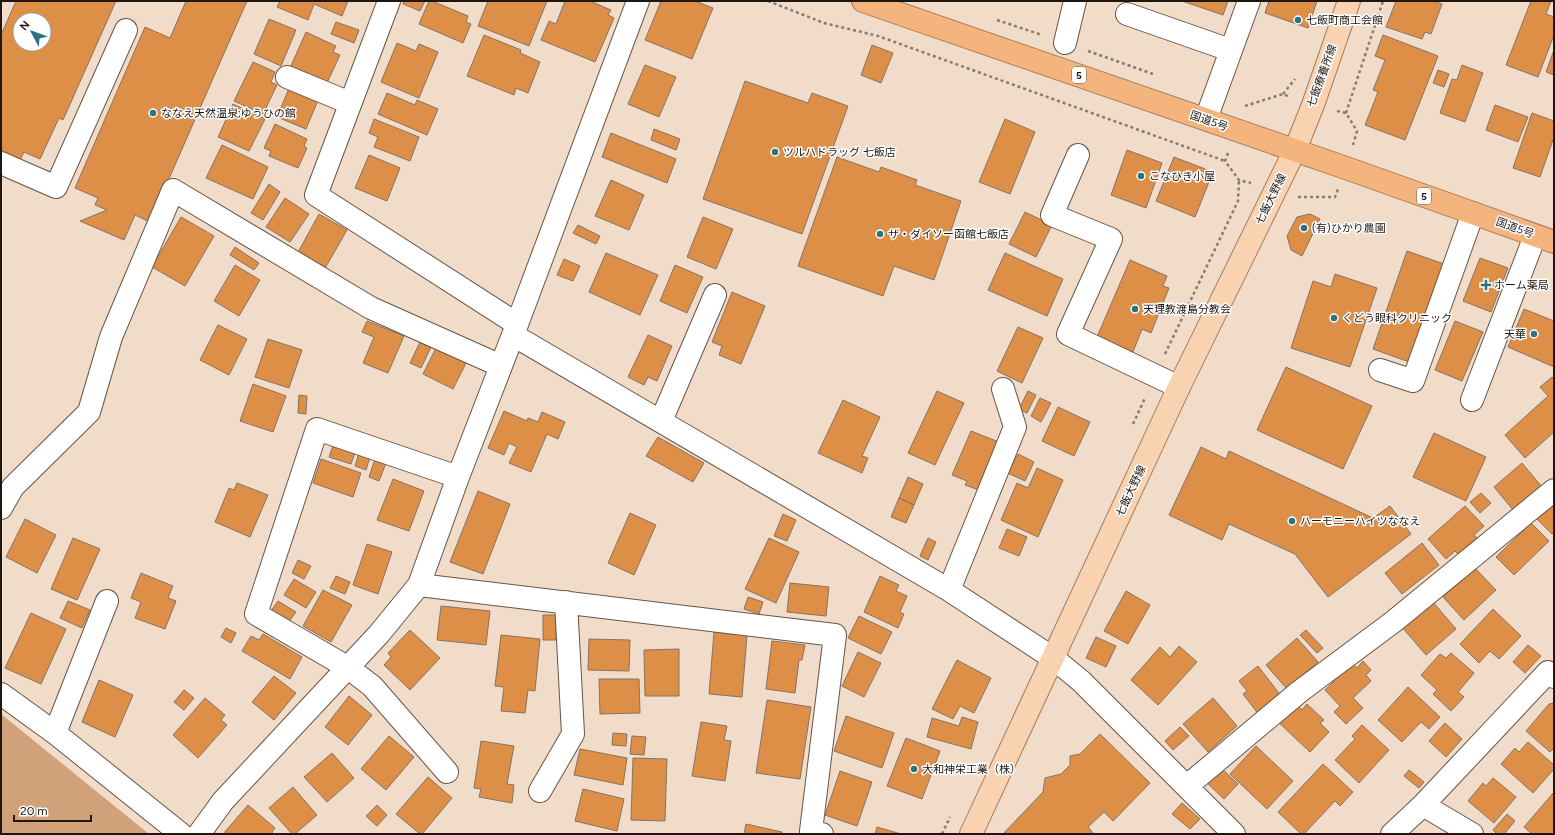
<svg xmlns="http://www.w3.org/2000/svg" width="1555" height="835" viewBox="0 0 1555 835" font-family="Figtree,'Noto Sans JP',sans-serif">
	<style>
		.green { fill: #d1a27a }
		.building { fill: #dd8f48; stroke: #867363; fill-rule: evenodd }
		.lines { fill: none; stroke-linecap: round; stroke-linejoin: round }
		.minor-casing { stroke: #685545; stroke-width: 24 }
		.major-casing { stroke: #a87d57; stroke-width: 24 }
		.highway-casing { stroke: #a87d57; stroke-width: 24 }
		.path { stroke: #8a7b6f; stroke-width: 2.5; stroke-dasharray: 3 3; stroke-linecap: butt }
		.minor { stroke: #fff; stroke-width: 22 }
		.major { stroke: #f8d2b1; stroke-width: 22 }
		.highway { stroke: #f3b47d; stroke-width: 22 }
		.poi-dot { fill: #2c737f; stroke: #fff; stroke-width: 1.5 }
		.labels { text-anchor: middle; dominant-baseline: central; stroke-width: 3; stroke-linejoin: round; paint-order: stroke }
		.shield { fill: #fff; stroke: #625d58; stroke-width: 1 }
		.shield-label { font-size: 10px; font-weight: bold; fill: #1e1710 }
		.poi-label { font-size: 11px; fill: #1e1710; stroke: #fff; text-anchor: start }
		.street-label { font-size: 11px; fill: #1e1710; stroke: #fff }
	</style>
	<rect width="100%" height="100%" fill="#f1dbc9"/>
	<path class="green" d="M1,714L149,834H1Z"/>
	<path class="building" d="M16,1H116L63,120L59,118L40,159L24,152L20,160L1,152V35ZM20,20H44V44H20Z
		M186,1H247L150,222L135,215L124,240L80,221L107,210L95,205L98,198L75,188L145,27L170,38Z
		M280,1H348L342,16L314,4L308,20L277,7Z
		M404,1H425L420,11L403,4Z
		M429,1H432L468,16L466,22L471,24L463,43L419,24Z
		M488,1H547L529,46L478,26Z
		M565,1H590L611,10L608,15L614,18L595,62L541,40L549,21L556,24Z
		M661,1H695L713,8L692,59L645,40Z
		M1182,1H1228L1223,15Z
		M1269,1H1317L1308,28L1265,13Z
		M1396,1H1433L1442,4L1431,34L1425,32L1422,39L1386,27Z
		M1531,1H1551L1546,14L1554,17V35L1538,77L1506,65Z
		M269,19L296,30L281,66L254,54Z
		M336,22L359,30L354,43L331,34Z
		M306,32L336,46L333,52L340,55L326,85L290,68Z
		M484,35L521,50L520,53L540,62L528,93L516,88L514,95L467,76Z
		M1383,35L1438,56L1405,140L1365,125L1378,92L1373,90L1385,60L1375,56Z
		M397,43L416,51L419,44L438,52L419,98L381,82Z
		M872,45L893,53L881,83L861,75Z
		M1554,50V75L1546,72Z
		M253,62L275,72L271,82L277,85L263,114L234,101Z
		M645,65L676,77L659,117L628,104Z
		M1462,65L1483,73L1465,122L1440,113L1452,79L1457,80Z
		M1438,70L1449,74L1444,87L1433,83Z
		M745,81L808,103L812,93L848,106L802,234L703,199Z
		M290,86L319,98L306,129L277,117Z
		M387,93L415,105L417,100L438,109L427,135L378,114Z
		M233,104L265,119L249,151L218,137Z
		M1495,105L1528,117L1518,142L1486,130Z
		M1532,113L1554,121V137L1540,177L1513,168Z
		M374,119L419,137L410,161L374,147L378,137L369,133Z
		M1005,119L1035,132L1010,194L979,182Z
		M275,124L307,139L304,146L307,148L298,168L269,156L271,151L264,148Z
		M654,129L680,139L676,150L651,140Z
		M611,133L676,159L667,183L602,157Z
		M222,145L268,167L253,199L206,178Z
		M1127,150L1162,163L1146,208L1111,195Z
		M369,155L400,168L387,201L355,188Z
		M837,157L879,172L881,167L917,180L915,185L961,201L934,280L894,266L883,296L798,266Z
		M1174,157L1213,172L1195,217L1156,201Z
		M611,180L644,195L629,230L595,216Z
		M269,184L280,192L263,220L251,213Z
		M285,198L309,214L290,242L266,227Z
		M1025,212L1052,225L1036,257L1009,244Z
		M319,214L347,230L324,270L297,254Z
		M1310,214L1320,219L1302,256L1291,250L1287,236L1297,217Z
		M181,217L214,236L185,286L152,267Z
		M703,217L733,229L716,269L687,257Z
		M578,225L600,236L596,244L573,233Z
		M235,247L259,263L254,270L230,255Z
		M1407,251L1447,265L1412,363L1373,349Z
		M606,253L658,275L640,315L589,292Z
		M1005,253L1063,279L1047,316L988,290Z
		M1480,258L1508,268L1491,312L1463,301Z
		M564,259L580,266L573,281L557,275Z
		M1130,260L1167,276L1163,286L1169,288L1151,333L1142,329L1133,352L1097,337Z
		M235,265L260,280L239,316L214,301Z
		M675,265L703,277L687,313L660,301Z
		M1335,274L1377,288L1350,367L1291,348L1313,281L1331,287Z
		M732,292L765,306L741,364L719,355L722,346L712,342Z
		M1524,309L1554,321V367L1508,347Z
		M367,321L404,336L388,373L363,363L374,337L362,332Z
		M1455,321L1483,332L1462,381L1435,370Z
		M218,325L247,339L229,375L200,360Z
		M1018,327L1043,338L1022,383L997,371Z
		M648,335L672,346L657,381L648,377L644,385L628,377Z
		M268,339L302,350L289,388L255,377Z
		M420,342L431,347L421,368L410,363Z
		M436,348L466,363L453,389L423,374Z
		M1286,367L1372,406L1343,469L1257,430Z
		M1552,377L1554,379V432L1525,458L1505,435L1548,396L1540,387Z
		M253,384L286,396L273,432L240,421Z
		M937,391L964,403L935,465L908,453Z
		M1028,391L1036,395L1027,413L1019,409Z
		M299,395L307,396L306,414L298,413Z
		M1040,398L1051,403L1041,422L1031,416Z
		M843,400L880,417L862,456L868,458L862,473L818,453Z
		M1058,407L1090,422L1074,456L1042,441Z
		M504,411L527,421L528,418L538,422L542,412L565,422L558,439L547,434L531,472L509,463L517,447L509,443L504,455L488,448Z
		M971,431L999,442L979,490L965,485L967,481L952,475Z
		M1434,433L1486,457L1466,501L1413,477Z
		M658,437L704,463L693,482L646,456Z
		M333,446L355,453L351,464L329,457Z
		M1201,447L1226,459L1229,451L1373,518L1390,506L1411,534L1328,597L1295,554L1229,524L1222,540L1169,515Z
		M359,453L370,457L366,470L355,466Z
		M1018,454L1034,462L1025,481L1008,473Z
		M321,459L361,473L353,497L313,483Z
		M375,459L386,463L379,481L369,477Z
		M1522,463L1542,487L1514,511L1494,487Z
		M1037,468L1063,480L1038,537L1001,520L1017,483L1028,488Z
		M908,477L923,484L914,505L899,498Z
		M393,479L424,491L409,531L377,520Z
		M237,483L268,495L250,537L215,522L229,488L234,490Z
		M478,491L510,504L483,574L450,562Z
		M1481,493L1491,503L1480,513L1470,502Z
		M899,498L914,505L906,523L891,517Z
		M1554,499V532L1552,534L1535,517Z
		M1465,506L1484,526L1474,535L1477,538L1458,554L1455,551L1446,559L1428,539Z
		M630,513L656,525L634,575L608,563Z
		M783,514L796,520L787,541L774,536Z
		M25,519L56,535L37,573L6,557Z
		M1531,523L1549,541L1514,575L1496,557Z
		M1007,529L1027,537L1019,556L999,548Z
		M73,538L100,549L77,600L51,589Z
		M769,538L799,552L776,603L745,589Z
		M928,538L936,542L928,560L920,556Z
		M1422,543L1439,565L1402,594L1385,573Z
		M367,544L392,552L378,594L353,585Z
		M298,560L311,566L304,579L292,573Z
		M1475,568L1496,590L1464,620L1443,597Z
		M141,573L173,586L168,598L176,601L165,629L135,618L141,602L131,598Z
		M336,576L350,582L345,594L330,588Z
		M880,576L899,585L896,591L907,596L900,612L904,614L898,628L864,612Z
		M294,579L316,592L306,608L284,595Z
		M790,583L829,587L826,616L787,612Z
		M323,590L352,605L331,642L303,626Z
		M1126,591L1150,605L1128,644L1104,631Z
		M748,597L763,602L759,614L744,609Z
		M68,601L90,610L82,628L60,618Z
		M278,601L296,612L288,623L271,611Z
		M1432,601L1456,629L1426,655L1401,626Z
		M441,606L490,611L486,645L437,640Z
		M1493,609L1521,636L1499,659L1490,651L1479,663L1460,644Z
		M31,613L66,629L41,684L5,668Z
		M543,615H556V640H543Z
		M859,616L892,632L881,654L848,638Z
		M226,628L236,633L231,643L221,637Z
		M410,630L440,658L410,690L384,665L391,657L388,653Z
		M1306,630L1323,648L1317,653L1300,635Z
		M714,632L747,635L742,697L709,694Z
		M263,634L302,657L290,679L242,651L251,636L259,640Z
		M501,635L540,639L535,691L528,690L525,713L501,711L504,687L495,686Z
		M1096,637L1116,646L1106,667L1086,658Z
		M1297,638L1318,662L1287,689L1266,665Z
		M589,639L630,640L629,671L588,670Z
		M772,641L805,645L802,660H799L795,693L766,689Z
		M1528,645L1541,656L1525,673L1513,662Z
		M1179,646L1197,662L1158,705L1131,680L1160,647L1170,657Z
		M679,649V696H645L644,650Z
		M858,652L881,663L864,697L842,686Z
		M1451,653L1474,673L1458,692L1464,697L1451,711L1433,694L1437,690L1421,675L1440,654L1446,658Z
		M957,660L991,678L974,713L960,706L953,719L932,709Z
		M1363,661L1371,670L1366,675L1371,681L1353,698L1363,708L1346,724L1334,712L1340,706L1325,690L1352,663L1357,668Z
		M1258,666L1282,697L1259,715L1243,694L1247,691L1239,681Z
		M274,676L296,693L274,720L252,702Z
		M599,679H639L640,713L600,714Z
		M99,680L133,695L115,737L82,722Z
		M1408,687L1440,717L1429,729L1421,722L1402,742L1378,720Z
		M184,690L194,698L184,710L174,702Z
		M349,696L372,715L348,745L325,727Z
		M205,698L225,715L221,720L227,725L198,758L173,735Z
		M1213,698L1237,726L1208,752L1183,724Z
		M767,700L811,707L800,779L756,773Z
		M1294,702L1302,710L1307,704L1324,720L1320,723L1329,732L1310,752L1276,720Z
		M1554,703V748L1550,752L1526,731L1549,704Z
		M846,716L894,733L882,768L834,751Z
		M962,717L978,722L971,749L927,737L932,718L959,726Z
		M701,722L727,726L724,740L731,741L725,781L692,776Z
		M1445,723L1462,739L1446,757L1429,741Z
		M1362,725L1389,750L1359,783L1335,760L1355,739L1352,736Z
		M1180,727L1189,736L1173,750L1165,741Z
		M613,733L627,734L626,746L612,745Z
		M1100,734L1150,783L1113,821L1104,812L1088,827L1094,834H1003L1043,792L1045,778L1061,774L1070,765V756L1080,754Z
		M389,736L414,757L386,790L361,769Z
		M632,736L646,737L644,755L630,754Z
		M906,738L940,751L922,799L887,786Z
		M481,741L514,746L507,784L514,785L512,803L479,797L481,789L474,788Z
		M1528,742L1554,765V769L1533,793L1501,764L1515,748L1519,752Z
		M1256,746L1293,781L1267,809L1230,774Z
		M580,749L627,758L623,785L574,775Z
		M332,753L354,778L327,802L304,777Z
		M633,758L667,759L665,821L631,820Z
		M1323,764L1353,792L1340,806L1335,801L1304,834H1301L1278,812Z
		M1219,766L1238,784L1224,799L1205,781Z
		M1409,770L1424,782L1419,788L1404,776Z
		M840,771L872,782L857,826L825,815Z
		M428,777L452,798L422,834H420L396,814Z
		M1493,778L1516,797L1494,823L1468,801L1483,783L1486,786Z
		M293,787L317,815L295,834H292L269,808Z
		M583,789L624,799L617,831L575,821Z
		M1554,792V834H1532L1524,827Z
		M1182,803L1200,819L1190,829L1172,814Z
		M248,805L275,828L272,832L273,834H223Z
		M377,805L387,815L377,826L366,816Z
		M1507,814L1515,821L1504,834H1497L1493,830Z
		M746,824L782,832V834H744Z
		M877,827L901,834H875Z"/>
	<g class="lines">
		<defs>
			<path id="minor" d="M389,1L316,195L517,324
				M1127,14L1230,50
				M1065,43L1075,1
				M287,77L350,103
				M1206,119L1249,1
				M1078,155L1052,215L1111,239L1068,334L1179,387
				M1,163L56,187L126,30
				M513,335L949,590L1053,658L1081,681L1234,834
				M1380,370L1413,381L1473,213
				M1472,400L1535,236
				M661,421L715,295
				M1,508L13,487L89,412L111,337L173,190L371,308L501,366
				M419,585L835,635L811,831L822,834
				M949,590L1015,427L1003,389
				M1,694L55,733L181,834
				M55,733L107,601
				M447,772L372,686L347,667L256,614L317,429L458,477
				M1187,786L1299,692L1393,622L1554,490
				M540,791L573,734L566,602
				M1423,805L1472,834
				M199,834L223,801L379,634L419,585L458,477L513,335L638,1
				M1392,834L1423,805L1548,672L1554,677"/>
			<path id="major" d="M971,834L1179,387L1295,150L1313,105L1349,1"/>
			<path id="highway" d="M863,1L1346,168L1554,242"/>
		</defs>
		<use href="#minor" class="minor-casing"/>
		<use href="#major" class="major-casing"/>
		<use href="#highway" class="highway-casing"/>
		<path class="path" d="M768,1L824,23L878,36L1225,161
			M997,20L1042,35
			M1088,51L1153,74
			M1283,94L1295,79
			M1245,106L1283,94L1290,97
			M1337,111L1346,113L1357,131L1353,145
			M1346,113L1383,1
			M1228,153L1225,161L1239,180L1251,183
			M1298,197H1335L1338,189
			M1165,354L1238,201L1239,180
			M1133,424L1145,398
			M942,834L950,817"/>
		<use href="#minor" class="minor"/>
		<use href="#major" class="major"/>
		<use href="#highway" class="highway"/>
	</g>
	<g class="poi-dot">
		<circle cx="1298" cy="20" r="4"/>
		<circle cx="153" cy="113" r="4"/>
		<circle cx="775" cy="152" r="4"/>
		<circle cx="1141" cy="176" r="4"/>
		<circle cx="1304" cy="228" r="4"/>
		<circle cx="880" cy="234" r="4"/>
		<path d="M1484 279h4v4h4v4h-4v4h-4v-4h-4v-4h4z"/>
		<circle cx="1135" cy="309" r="4"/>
		<circle cx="1334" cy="318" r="4"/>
		<circle cx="1534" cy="334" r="4"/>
		<circle cx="1292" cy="521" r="4"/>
		<circle cx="914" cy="769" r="4"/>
	</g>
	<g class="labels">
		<g class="shield">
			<rect x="1072" y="67" width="14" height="16" rx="3"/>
			<rect x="1417" y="188" width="14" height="16" rx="3"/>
		</g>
		<g class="shield-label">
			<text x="1079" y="75">5</text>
			<text x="1424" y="196">5</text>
		</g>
		<g class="poi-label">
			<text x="1306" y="20">七飯町商工会館</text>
			<text x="161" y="113">ななえ天然温泉;ゆうひの館</text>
			<text x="783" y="152">ツルハドラッグ 七飯店</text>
			<text x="1149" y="176">こなひき小屋</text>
			<text x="1312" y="228">(有)ひかり農園</text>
			<text x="888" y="234">ザ・ダイソー函館七飯店</text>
			<text x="1494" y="285">ホーム薬局</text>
			<text x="1143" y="309">天理教渡島分教会</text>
			<text x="1342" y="318">くどう眼科クリニック</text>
			<text x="1526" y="334" text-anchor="end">天華</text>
			<text x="1300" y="521">ハーモニーハイツななえ</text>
			<text x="922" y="769">大和神栄工業（株）</text>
		</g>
		<g class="street-label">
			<text transform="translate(1322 76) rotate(-70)">七飯療養所線</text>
			<text transform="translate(1209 121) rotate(19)">国道5号</text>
			<text transform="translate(1271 199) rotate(-64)">七飯大野線</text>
			<text transform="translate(1515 228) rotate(20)">国道5号</text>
			<text transform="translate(1131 491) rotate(-65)">七飯大野線</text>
		</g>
	</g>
	<rect width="1555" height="835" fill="none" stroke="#1e1710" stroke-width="4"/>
	<g transform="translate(32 32) rotate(311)"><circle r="19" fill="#ffffff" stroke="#a5a29f"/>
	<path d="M0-3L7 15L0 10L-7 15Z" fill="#2c737f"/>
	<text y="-6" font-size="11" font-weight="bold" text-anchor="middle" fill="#1e1710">N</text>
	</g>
	<path d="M14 815v6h77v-6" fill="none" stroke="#1e1710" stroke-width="2"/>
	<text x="20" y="815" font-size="12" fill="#1e1710" stroke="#ffffff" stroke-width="3" paint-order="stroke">20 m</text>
</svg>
